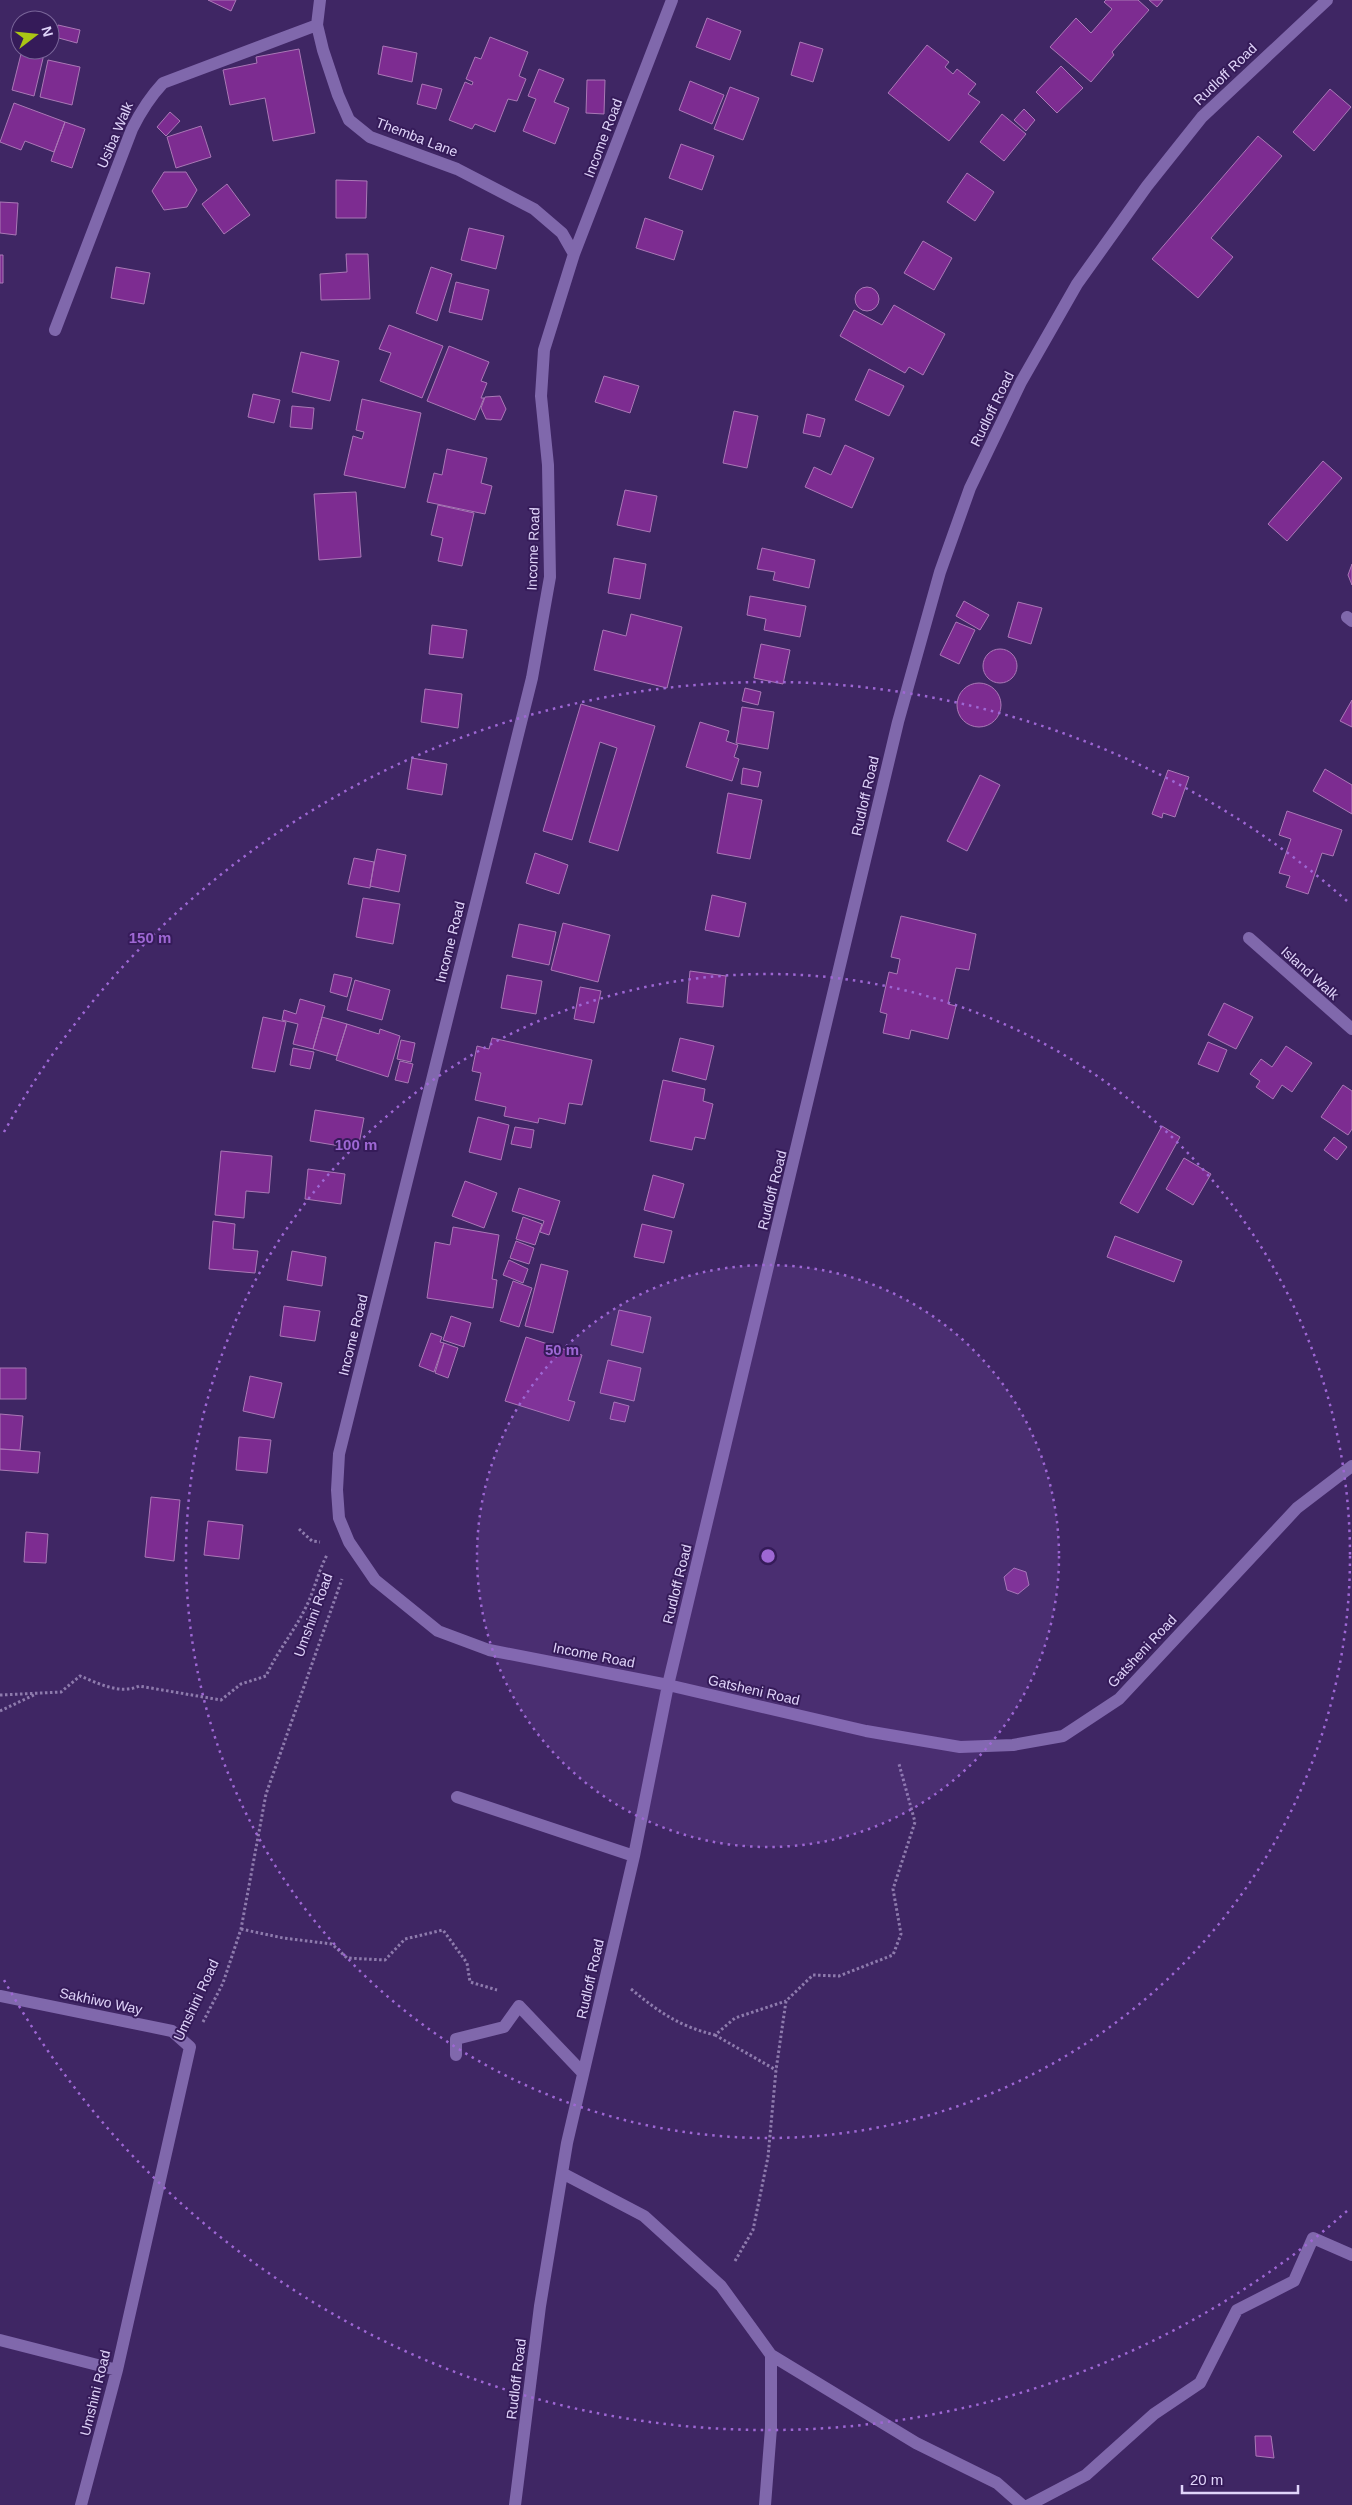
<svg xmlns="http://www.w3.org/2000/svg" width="1352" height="2505" viewBox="0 0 1352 2505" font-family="Arial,sans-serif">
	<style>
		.building { fill: #7d2c91; stroke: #aa78b6 }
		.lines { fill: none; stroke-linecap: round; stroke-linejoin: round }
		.path { stroke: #8e7bad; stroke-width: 3; stroke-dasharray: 2.5 2.5; stroke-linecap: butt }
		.street { stroke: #8068ac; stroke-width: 12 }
		.ring { fill: none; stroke: #9e67d4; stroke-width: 2.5; stroke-dasharray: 2.5 5 }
		.labels { text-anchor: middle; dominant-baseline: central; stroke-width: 4; stroke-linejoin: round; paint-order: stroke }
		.street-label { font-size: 14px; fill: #e0d4fa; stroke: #351b59 }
		.centre { fill: #9e67d4; stroke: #351b59; stroke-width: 2.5 }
		.ring-label { font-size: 15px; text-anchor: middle; font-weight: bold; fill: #9e67d4; stroke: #351b59; stroke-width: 4; stroke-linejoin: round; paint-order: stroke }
	</style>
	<rect width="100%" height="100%" fill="#3f2664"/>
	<path class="building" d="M208,0H236L231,11Z
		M1106,0H1138L1149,10L1112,52L1114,55L1091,82L1050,47L1076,18L1091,33L1112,9L1104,2Z
		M1149,0H1163L1157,7Z
		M30,16L49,20H29Z
		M707,18L741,31L730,60L696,47Z
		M58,25L80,30L77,43L55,37Z
		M490,37L528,52L519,76L526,79L517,101L508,99L495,132L475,124L472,129L449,120L465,82L472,85L473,82L466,79L475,57L481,59Z
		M800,42L823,49L813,82L791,75Z
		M927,45L949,62L945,67L953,74L957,69L976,84L968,94L980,102L949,141L888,93Z
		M383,46L417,53L412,82L378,74Z
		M299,49L315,133L273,141L265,98L230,105L223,70L257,63L256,57Z
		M22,50H45L34,96L12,90Z
		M48,60L80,67L72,105L40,97Z
		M1061,66L1083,88L1057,113L1036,92Z
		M539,69L564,79L554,102L569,108L555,144L523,131L536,99L528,96Z
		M587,80H605L604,114L586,113Z
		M690,81L724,95L712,124L679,110Z
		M422,84L442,89L436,109L417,104Z
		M730,87L759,98L743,140L714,129Z
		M1330,89L1351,107L1314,151L1293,132Z
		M14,103L65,122L54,152L25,141L21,150L0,142Z
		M1024,109L1035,120L1026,131L1014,120Z
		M170,112L180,121L166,136L157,127Z
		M1002,114L1026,134L1004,161L980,142Z
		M65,122L85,129L72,168L51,161Z
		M201,126L211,157L176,168L167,137Z
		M1258,136L1282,156L1211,238L1233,257L1198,298L1152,259Z
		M681,144L714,156L702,190L669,178Z
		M164,172H186L197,190L187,207L164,210L152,191Z
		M967,173L994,192L975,221L947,202Z
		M336,180L367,181L366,218H336Z
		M227,184L250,215L224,234L202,204Z
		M0,202L18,203L16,235L0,233Z
		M645,218L683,231L674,260L636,248Z
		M469,228L504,236L496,269L461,260Z
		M923,241L952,258L934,290L904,273Z
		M346,254H368L370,299L321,300L320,274L347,272Z
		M0,255H3V283H0Z
		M116,267L150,273L144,304L111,298Z
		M431,267L452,274L437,321L416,313Z
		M456,282L489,290L482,320L449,312Z
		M855 299a12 12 0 1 1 24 0a12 12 0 1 1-24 0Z
		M894,305L945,334L923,375L909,367L905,373L840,336L854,310L882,325Z
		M389,325L443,346L422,398L380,381L391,353L379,349Z
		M449,346L489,362L481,381L487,383L481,398H484L475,420L427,401Z
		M301,352L339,361L330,401L292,392Z
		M869,369L904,386L889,416L855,400Z
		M604,376L639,386L630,413L595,402Z
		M253,394L280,400L274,423L248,417Z
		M500,396L506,409L501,420L486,419L481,408L485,397Z
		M362,399L421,413L405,488L344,475L353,436L362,439L364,432L356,430Z
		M292,406L314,408L312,429L290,427Z
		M734,411L758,416L747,468L723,463Z
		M807,414L825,419L820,437L803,433Z
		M845,445L874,458L852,508L805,487L814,467L831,475Z
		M447,449L487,458L481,483L492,486L485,514L427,502L434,473L442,475Z
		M1323,461L1342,478L1287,541L1268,524Z
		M625,490L657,496L650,532L617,525Z
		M356,492L361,557L319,560L314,494Z
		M438,505L474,513L462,566L438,561L443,538L431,535Z
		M762,548L815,560L809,588L773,580L775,572L757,569Z
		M614,558L646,564L640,599L608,593Z
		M1352,564V585L1348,575Z
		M750,596L806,606L800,637L764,630L766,619L747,615Z
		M964,601L989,615L980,630L956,616Z
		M1018,602L1042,608L1031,644L1008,637Z
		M631,614L682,627L667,688L594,670L603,630L626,636Z
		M956,622L975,630L959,664L940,655Z
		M432,625L467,630L463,658L429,654Z
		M761,644L790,650L783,684L754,678Z
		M983 666a17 17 0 1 1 34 0a17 17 0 1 1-34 0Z
		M957 705a22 22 0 1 1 44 0a22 22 0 1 1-44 0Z
		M745,688L761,692L758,705L742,701Z
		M425,689L462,694L458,728L421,722Z
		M1352,700V727L1340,721Z
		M581,704L655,726L618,851L589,842L617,748L600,742L572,840L543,831Z
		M742,707L774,712L768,749L736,743Z
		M700,722L729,731L726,741L738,745L734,757L739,759L732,781L686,767Z
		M412,758L447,764L442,795L407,789Z
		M743,768L761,772L758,787L741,784Z
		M1325,769L1352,785V814L1313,791Z
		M1168,770L1189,777L1175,817L1163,813L1162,818L1152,814Z
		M980,775L1000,785L967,851L947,841Z
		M728,793L762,800L750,859L717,853Z
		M1287,811L1342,830L1333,856L1322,853L1308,894L1286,887L1290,876L1279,873L1291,839L1279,835Z
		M377,849L406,855L399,892L370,886Z
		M535,853L568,865L559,894L526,883Z
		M354,858L374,862L370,888L348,884Z
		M712,895L746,903L739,937L705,930Z
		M363,898L400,904L393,944L356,937Z
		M901,916L976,934L969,970L956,968L948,1004L956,1006L948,1039L911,1030L909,1039L883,1033L887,1014L880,1012L889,972L897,974L900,959L891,957Z
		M563,923L610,935L598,982L551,970Z
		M519,924L556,932L549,965L512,957Z
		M690,971L726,976L723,1007L687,1003Z
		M334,974L352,978L347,997L330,992Z
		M507,975L542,981L536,1014L501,1008Z
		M355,980L390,990L382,1020L347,1010Z
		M580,987L601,991L594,1023L574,1019Z
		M300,999L325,1006L313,1049L293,1044L298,1024L282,1020L284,1010L296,1014Z
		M1224,1003L1253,1017L1236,1049L1208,1035Z
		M263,1017L286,1022L275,1072L252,1068Z
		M322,1017L347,1024L337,1056L313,1049Z
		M347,1024L379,1034L380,1029L400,1036L388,1077L336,1060Z
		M492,1038L592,1060L582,1105L569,1103L565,1124L539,1118L538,1123L504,1116L506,1107L475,1100L481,1073L472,1071L477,1046L489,1049Z
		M680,1038L714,1046L706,1080L672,1071Z
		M401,1040L415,1043L411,1062L397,1059Z
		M1208,1042L1227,1050L1218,1072L1198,1064Z
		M1286,1046L1312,1063L1292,1092L1282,1085L1273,1099L1256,1087L1260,1081L1250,1074L1261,1059L1272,1067Z
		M293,1048L314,1052L310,1069L290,1065Z
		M400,1061L413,1064L408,1083L395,1080Z
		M663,1080L705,1089L703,1101L713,1104L705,1139L695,1137L692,1150L650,1141Z
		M1343,1085L1352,1091V1129L1348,1135L1321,1117Z
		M315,1110L364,1118L358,1149L310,1141Z
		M478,1117L509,1125L501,1160L469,1152Z
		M1162,1126L1180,1137L1138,1213L1120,1203Z
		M515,1127L534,1130L531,1148L511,1144Z
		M1334,1137L1347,1147L1337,1160L1324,1150Z
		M221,1151L272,1156L269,1193L246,1191L244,1218L215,1215Z
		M1184,1158L1211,1174L1193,1205L1166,1189Z
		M308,1169L345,1174L341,1204L305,1199Z
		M653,1175L684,1184L674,1218L644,1210Z
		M465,1181L497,1193L484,1228L452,1216Z
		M519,1188L560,1201L549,1235L540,1232L544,1221L512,1211Z
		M523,1217L542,1224L535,1245L516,1239Z
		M213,1221L235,1224L233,1249L258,1251L255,1273L209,1269Z
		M642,1224L672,1231L664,1263L634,1257Z
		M453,1227L499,1235L492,1279L497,1280L493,1308L427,1298L435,1242L450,1245Z
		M1115,1236L1182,1261L1174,1282L1107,1257Z
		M516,1241L534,1248L529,1264L510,1258Z
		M292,1251L326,1257L322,1286L287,1280Z
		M509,1260L528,1269L523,1283L503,1275Z
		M541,1264L568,1271L553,1333L525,1326Z
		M513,1281L532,1288L519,1327L500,1321Z
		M284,1306L320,1311L315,1341L280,1336Z
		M619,1310L651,1317L643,1353L611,1345Z
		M451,1316L471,1323L464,1347L443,1340Z
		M431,1333L442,1337L440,1342L444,1343L434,1372L419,1366Z
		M526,1337L582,1355L568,1400L575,1402L569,1421L505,1401Z
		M444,1343L458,1348L448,1378L435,1373Z
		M608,1360L641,1368L634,1401L600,1393Z
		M0,1368H26V1399H0Z
		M250,1376L282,1383L274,1418L243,1411Z
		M614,1402L629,1406L625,1422L610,1419Z
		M0,1414L23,1416L20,1450L0,1449Z
		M239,1437L271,1440L267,1473L236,1470Z
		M0,1449L40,1452L38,1473L0,1470Z
		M151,1497L180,1500L174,1561L145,1557Z
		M208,1521L243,1525L239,1559L204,1555Z
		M26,1532L48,1534L46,1563L24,1562Z
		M1014,1568L1026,1572L1029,1585L1018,1594L1007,1590L1004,1577Z
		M1255,2436H1271L1274,2458L1256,2456Z"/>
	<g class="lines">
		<path class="path" d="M299,1529L312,1541L320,1542
			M0,1695L61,1692L80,1676C98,1683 120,1695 139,1686L221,1700L241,1684L266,1676C277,1652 293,1633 305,1609C314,1592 318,1572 327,1555
			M0,1711L36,1694
			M241,1929L283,1938L332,1944L347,1958L385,1960L405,1939L443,1930L467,1963L470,1982L497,1990
			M631,1989C660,2013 679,2026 715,2035L735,2018L786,2001
			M203,2022L223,1983L241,1929L266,1794L342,1579
			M715,2035L776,2070
			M735,2261L753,2230L768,2157L776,2070L786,2001L813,1975L839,1976L893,1955L901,1934L893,1889L915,1822L899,1764"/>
		<path class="street" d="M320,0L317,25L323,50L338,95L349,120L370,137L457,169L534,209L562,233L574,254
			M672,0L574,254L544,350L541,396L548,465L550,577L532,678L339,1454L337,1490L339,1518L349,1542L375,1580L438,1631L489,1650L668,1685L866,1731L960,1747L1013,1745L1063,1736L1119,1699L1297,1508L1352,1466
			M55,330L132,129C141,111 150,97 163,83L317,25
			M1347,617L1352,621
			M1249,938L1352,1029
			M457,1797L634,1856
			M0,1996L172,2031L190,2047L117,2370L81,2505
			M456,2055V2039L504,2027L519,2006L583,2073
			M562,2173L644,2216L721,2286L771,2355V2428L765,2505
			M0,2340L117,2370
			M771,2355L916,2443L997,2483L1022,2505
			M515,2505L540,2306L567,2143L634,1856L668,1685L898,722L940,572L970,488L1021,382L1077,284L1147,186L1202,117L1327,0
			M1029,2505L1086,2475L1154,2414L1200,2383L1237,2310L1294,2281L1313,2238L1352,2255"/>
	</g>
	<circle cx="768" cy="1556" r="291" fill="#9e67d4" fill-opacity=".12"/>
	<g class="ring">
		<circle cx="768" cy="1556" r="291"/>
		<circle cx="768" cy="1556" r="582"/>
		<path d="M1347 2211A874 874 0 0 1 4 1980M4 1132A874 874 0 0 1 1347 901"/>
	</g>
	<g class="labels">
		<g class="street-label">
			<text transform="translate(1225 74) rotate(-44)">Rudloff Road</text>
			<text transform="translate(115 135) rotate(-67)">Usiba Walk</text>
			<text transform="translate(417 137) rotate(21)">Themba Lane</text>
			<text transform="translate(603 138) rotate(-69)">Income Road</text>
			<text transform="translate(992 409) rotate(-64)">Rudloff Road</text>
			<text transform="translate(533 549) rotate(-88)">Income Road</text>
			<text transform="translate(865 796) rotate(-77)">Rudloff Road</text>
			<text transform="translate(450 942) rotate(-76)">Income Road</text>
			<text transform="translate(1310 973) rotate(42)">Island Walk</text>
			<text transform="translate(772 1190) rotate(-76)">Rudloff Road</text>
			<text transform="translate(353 1335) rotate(-76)">Income Road</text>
			<text transform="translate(677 1584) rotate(-76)">Rudloff Road</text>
			<text transform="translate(313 1615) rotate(-70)">Umshini Road</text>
			<text transform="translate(1142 1651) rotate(-47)">Gatsheni Road</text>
			<text transform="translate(594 1655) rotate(11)">Income Road</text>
			<text transform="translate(754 1690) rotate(13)">Gatsheni Road</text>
			<text transform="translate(590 1979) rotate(-77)">Rudloff Road</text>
			<text transform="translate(196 2000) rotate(-65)">Umshini Road</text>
			<text transform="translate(101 2001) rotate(12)">Sakhiwo Way</text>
			<text transform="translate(516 2379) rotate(-83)">Rudloff Road</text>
			<text transform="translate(95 2393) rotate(-76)">Umshini Road</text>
		</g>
	</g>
	<circle cx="768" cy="1556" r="8" class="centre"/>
	<g class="ring-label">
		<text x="150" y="943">150 m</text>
		<text x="356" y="1150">100 m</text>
		<text x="562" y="1355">50 m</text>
	</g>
	<g transform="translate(35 35) rotate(74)"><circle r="24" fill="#351b59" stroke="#796599"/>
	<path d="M0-4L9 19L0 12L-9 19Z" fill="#abc614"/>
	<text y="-8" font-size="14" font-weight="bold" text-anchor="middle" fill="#e0d4fa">N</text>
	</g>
	<path d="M1182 2485v8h116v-8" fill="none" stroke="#e0d4fa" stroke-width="2.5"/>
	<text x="1190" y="2485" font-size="15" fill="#e0d4fa" stroke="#351b59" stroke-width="4" paint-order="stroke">20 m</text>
</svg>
